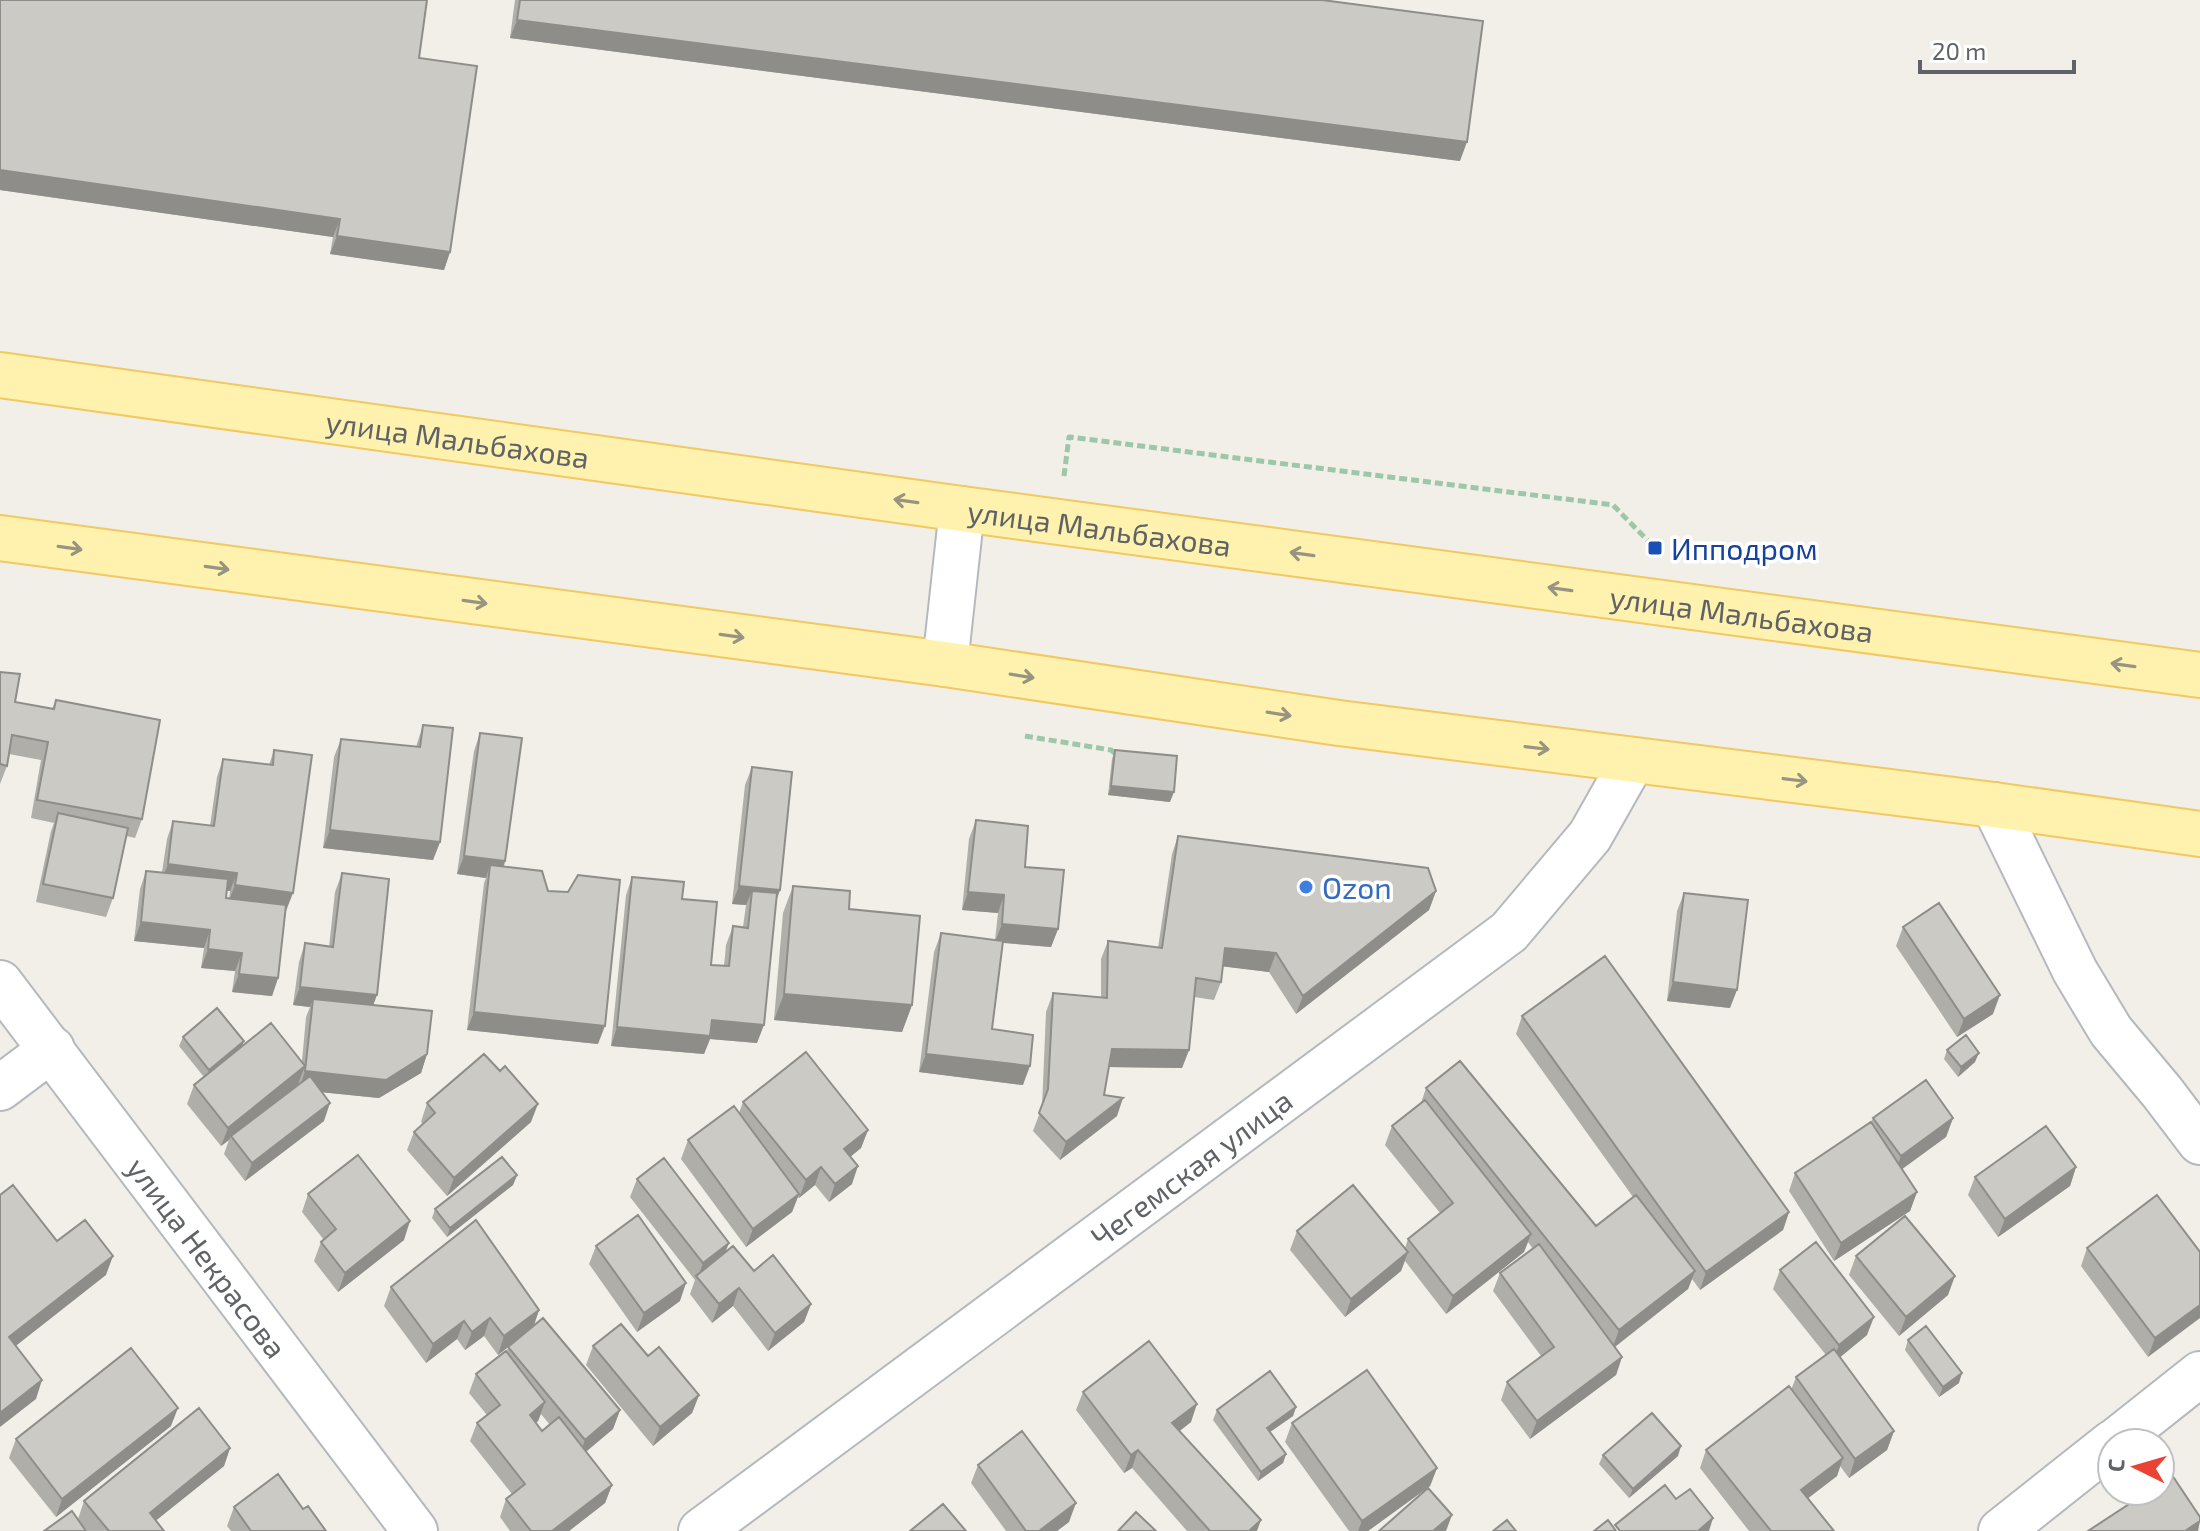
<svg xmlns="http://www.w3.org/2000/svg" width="2200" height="1531" viewBox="0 0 2200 1531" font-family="'Exo 2',sans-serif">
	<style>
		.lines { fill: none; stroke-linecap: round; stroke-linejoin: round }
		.minor-casing { stroke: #b5b8bc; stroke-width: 48 }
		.major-casing { stroke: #f2c960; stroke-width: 48 }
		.path { stroke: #9cc7a9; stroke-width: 5; stroke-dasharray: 8 4; stroke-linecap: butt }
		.minor { stroke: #fff; stroke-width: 44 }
		.major { stroke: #fff2af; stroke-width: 44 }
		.wall { fill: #afaea9; fill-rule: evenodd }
		.shaded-wall { fill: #8f8d8a }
		.building { fill: #cccac5; stroke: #8f8d8a; stroke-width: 2 }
		.oneway { stroke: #979581 }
		.transit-dot { fill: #1a4fb4; stroke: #fff; stroke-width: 3 }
		.shop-dot { fill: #3f7fe0; stroke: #fff; stroke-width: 3 }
		.labels { text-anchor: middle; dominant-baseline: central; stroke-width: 7; stroke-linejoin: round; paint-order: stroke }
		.street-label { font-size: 30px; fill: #5f6368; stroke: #fff }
		.transit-label { font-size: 30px; fill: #164399; stroke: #fff; text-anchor: start }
		.shop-label { font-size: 30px; fill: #366cbe; stroke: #fff; text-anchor: start }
	</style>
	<rect width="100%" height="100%" fill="#f1efe8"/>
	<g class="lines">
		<defs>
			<g id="minor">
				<path d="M945,664L962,509"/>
				<path d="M1994,805L2075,971L2111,1031L2162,1092L2200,1142"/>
				<path id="s1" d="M0,983L415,1531"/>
				<path d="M0,1088L52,1049"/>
				<path d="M2113,1443L2200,1374"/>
				<path id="s2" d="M701,1531L1509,932L1590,836L1633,760"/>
				<path d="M2001,1531L2112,1443"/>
			</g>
			<g id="major">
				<path id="s3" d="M0,375L962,509L2200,675"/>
				<path d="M0,538L945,664L1339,723L1994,805L2200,834"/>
			</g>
		</defs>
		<use href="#minor" class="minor-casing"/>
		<use href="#major" class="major-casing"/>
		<path class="path" d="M1064,476L1069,437L1613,505L1655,548
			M1025,736L1111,750L1119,757"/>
		<use href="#minor" class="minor"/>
		<use href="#major" class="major"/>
	</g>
	<path class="wall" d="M515,0H1322L1460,161L510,38Z
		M419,58L450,252L444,270L330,254L333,237L0,190Z
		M0,672L15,702L52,709L56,700L142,819L135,838L126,836L113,898L106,917L36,902L51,831L54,823L31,818L41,760L9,754L7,766L0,784Z
		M423,725L440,842L433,860L323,848L334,757L341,739L416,747Z
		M480,733L505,861L504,867L598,1044L467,1030L484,883L486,878L457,874L474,751Z
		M274,750L286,911L278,978L272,996L232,992L235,971L201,968L204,948L134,941L140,889L146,871L162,872L167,839L173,821L210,826L217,777L223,759L269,765ZM227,891H230L229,899L226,898Z
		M1115,750L1170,802L1108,795L1112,759Z
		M752,767L780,890L777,899L757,1043L710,1039L704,1054L611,1046L626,895L632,877L682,899L711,965L724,966L726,945L733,926L743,927L746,905L732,904L745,785Z
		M976,820L1025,867L1058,929L1051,947L1003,943L992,1029L1023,1085L919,1072L934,952L941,933L995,940L998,913L962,910L969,839Z
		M1178,836L1436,891L1429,910L1296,1014L1269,972L1223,966L1221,982L1214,1000L1194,997L1189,1050L1182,1068L1109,1067L1104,1095L1117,1116L1060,1160L1033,1131L1042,1107L1046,1012L1053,993L1101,997V959L1108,941L1158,948L1172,854Z
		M342,873L373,1005L427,1054L421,1073L379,1098L322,1092L324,1121L245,1181L224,1154L229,1140L221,1146L187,1104L194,1085L204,1077L179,1046L183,1037L242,1047L302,1061L306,1017L310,1007L293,1005L299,962L305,943L329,947L335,892Z
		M793,886L849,909L912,1005L902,1032L774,1020L783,913Z
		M1684,893L1730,1008L1667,1001L1677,911Z
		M1903,927L1993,1014L1957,1037L1896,946Z
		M1522,1016L1789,1212L1783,1230L1700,1290L1692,1279L1688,1289L1615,1347L1622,1357L1616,1375L1530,1439L1501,1400L1507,1382L1541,1356L1493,1291L1500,1273L1533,1249L1528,1242L1524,1252L1446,1314L1405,1261L1401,1271L1345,1317L1290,1250L1297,1231L1405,1248L1408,1239L1440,1213L1385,1145L1392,1126L1421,1103L1426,1088L1596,1226L1633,1197L1516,1034Z
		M1947,1050L1975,1062L1958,1077L1944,1059Z
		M743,1102L868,1130L861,1148L851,1156L852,1184L829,1202L815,1185L799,1198L798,1197L792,1212L746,1247L681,1159L688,1140L739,1113Z
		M427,1103L531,1122L447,1196L407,1150L414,1132L423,1124L421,1122Z
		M1873,1118H1953L1946,1137L1902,1169L1917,1192L1910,1211L1834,1261L1789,1191L1795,1173L1871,1123Z
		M2076,1167L2070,1186L1998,1237L1968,1195L1975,1177Z
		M517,1175L513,1185L447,1237L432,1218L435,1209Z
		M637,1179L725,1253L754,1271L811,1304L804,1322L768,1351L733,1306L712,1323L690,1294L695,1280L630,1197Z
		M308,1194L404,1240L338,1292L314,1261L321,1242L324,1240L302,1212Z
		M596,1246L680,1301L637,1332L589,1264Z
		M2087,1248L2200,1252L2148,1357L2081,1266Z
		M1856,1256L1948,1295L1899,1336L1849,1275Z
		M1780,1270L1867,1335L1840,1357L1894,1431L1887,1450L1849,1478L1840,1466L1837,1476L1808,1498L1834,1531H1749L1700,1468L1706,1450L1791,1390L1796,1377L1826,1355L1773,1289Z
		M391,1287L539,1310L534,1325L620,1410L613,1429L586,1452L612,1485L605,1503L569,1531H510L500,1517L506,1499L512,1494L470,1441L477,1423L487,1415L469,1393L476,1374L506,1352L509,1346L498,1355L484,1336L465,1350L457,1339L426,1363L384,1306ZM541,1414L550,1425L542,1431L536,1423L538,1421Z
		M1908,1340L1959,1383L1939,1397L1905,1350Z
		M593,1346L648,1356L699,1395L692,1413L653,1446L586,1365Z
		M1083,1392L1191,1422L1180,1431L1257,1531H1187L1132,1468L1124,1473L1076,1410Z
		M1296,1407L1293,1416L1270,1432L1286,1454L1283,1463L1258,1481L1213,1420L1217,1410Z
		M1292,1423L1437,1468L1430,1486L1368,1531H1349L1285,1442Z
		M171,1426L56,1517L9,1458L16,1439Z
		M230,1448L224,1466L156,1520L164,1531H87L78,1519L84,1501Z
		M1603,1455L1678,1456L1629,1498L1599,1464Z
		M978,1465L1069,1522L1057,1531H1006L971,1483Z
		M234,1507L303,1509L326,1531H231L227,1526Z"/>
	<path class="shaded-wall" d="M517,20L1467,142L1460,161L510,38Z
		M0,170L340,219L333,237L0,190Z
		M337,236L450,252L444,270L330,254Z
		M1111,786L1174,792L1170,802L1108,795Z
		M330,830L440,842L433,860L323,848Z
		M464,856L505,861L499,880L490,865L486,878L457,874Z
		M168,864L237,873L230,891L161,882Z
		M235,885L293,893L286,911L228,903Z
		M739,886L780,890L773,908L752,891L746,905L732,904Z
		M1436,891L1429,910L1296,1014L1303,996Z
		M968,892L1004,895L998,913L962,910Z
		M141,922L210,930L204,948L134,941Z
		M1002,924L1058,929L1051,947L995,942Z
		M1225,948L1276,953L1269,972L1219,966Z
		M208,949L242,953L235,971L201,968Z
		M239,974L278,978L272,996L232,992Z
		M1673,982L1737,990L1730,1008L1667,1001Z
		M300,987L377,995L370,1014L313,999L310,1007L293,1005Z
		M784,994L912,1005L902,1032L774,1020Z
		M2000,995L1993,1014L1957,1037L1964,1019Z
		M474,1012L605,1026L598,1044L467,1030Z
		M712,1020L764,1025L757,1043L710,1039L704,1054L611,1046L617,1027Z
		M244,1041L240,1051L206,1079L209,1070Z
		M1112,1049L1189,1050L1182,1068L1106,1067Z
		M1979,1053L1975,1062L1958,1077L1961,1067Z
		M427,1054L421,1073L379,1098L299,1090L305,1071Z
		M926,1054L1030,1066L1023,1085L919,1072Z
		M305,1066L298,1084L232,1137L231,1136L229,1140L221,1146L228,1128Z
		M1123,1098L1117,1116L1060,1160L1066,1142Z
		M330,1103L324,1121L245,1181L252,1163Z
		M538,1104L531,1122L447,1196L454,1178Z
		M1953,1118L1946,1137L1894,1175L1901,1156Z
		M868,1130L861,1148L838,1167L844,1149Z
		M858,1166L852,1184L829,1202L835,1184Z
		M821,1167L815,1185L799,1198L806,1180Z
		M2076,1167L2070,1186L1998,1237L2005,1219Z
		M517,1175L513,1185L447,1237L450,1228Z
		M1917,1192L1910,1211L1834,1261L1841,1243Z
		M799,1194L792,1212L746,1247L753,1229Z
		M1789,1212L1783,1230L1700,1290L1706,1272Z
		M410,1221L404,1240L338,1292L345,1273Z
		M1531,1234L1524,1252L1446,1314L1453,1296Z
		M729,1243L722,1261L698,1277L703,1263Z
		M1408,1252L1401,1271L1345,1317L1351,1299Z
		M113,1256L106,1275L3,1356L9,1337Z
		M1695,1271L1688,1289L1612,1349L1619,1330Z
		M1955,1276L1948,1295L1899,1336L1906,1317Z
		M686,1283L680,1301L637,1332L644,1313Z
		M739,1288L733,1306L712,1323L719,1304Z
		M811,1304L804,1322L768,1351L775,1333Z
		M2200,1305V1318L2148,1357L2155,1338Z
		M539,1310L533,1328L498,1355L504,1336Z
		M1874,1317L1867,1335L1832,1364L1839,1345Z
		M490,1318L484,1336L465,1350L472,1332Z
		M464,1321L457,1339L426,1363L433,1344Z
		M1622,1357L1616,1375L1530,1439L1537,1421Z
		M1962,1373L1959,1383L1939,1397L1943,1387Z
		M42,1380L36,1399L0,1427V1413Z
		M699,1395L692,1413L653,1446L660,1427Z
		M545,1402L538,1421L523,1433L530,1415Z
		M1197,1404L1191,1422L1166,1441L1172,1423Z
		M1296,1407L1293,1416L1263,1437L1267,1428Z
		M178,1408L171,1426L56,1517L62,1499Z
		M620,1410L613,1429L578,1458L585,1440Z
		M1894,1431L1887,1450L1849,1478L1855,1459Z
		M1681,1446L1678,1456L1629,1498L1633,1489Z
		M230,1448L224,1466L143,1531L150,1513Z
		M1138,1450L1132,1468L1124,1473L1131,1455Z
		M1286,1454L1283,1463L1258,1481L1261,1472Z
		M1843,1458L1837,1476L1794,1509L1801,1490Z
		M1437,1468L1430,1486L1368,1531H1358L1362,1521Z
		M612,1485L605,1503L569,1531H552Z
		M1076,1503L1069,1522L1057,1531H1039Z
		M1452,1515L1446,1531H1433Z
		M1713,1518L1709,1531H1698Z
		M1261,1520L1257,1531H1249Z
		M2200,1521L2198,1531H2185Z"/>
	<path class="building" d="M0,0H427L419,58L477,66L450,252L337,236L340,219L0,170Z
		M520,0H1322L1483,21L1467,142L517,20Z
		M0,672L20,674L15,702L54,709L56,700L160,720L142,819L37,800L48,742L12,735L7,766L0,764Z
		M423,725L453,728L440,842L330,830L341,739L420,747Z
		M480,733L522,738L505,861L464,856Z
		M274,750L312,755L293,893L235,885L237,873L168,864L173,821L214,826L223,759L273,765Z
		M1115,750L1177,756L1174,792L1111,786Z
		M752,767L792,772L780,890L739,886Z
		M58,813L128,828L113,898L43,884Z
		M976,820L1028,826L1025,867L1064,870L1058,929L1002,924L1004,895L968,892Z
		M1178,836L1428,868L1436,891L1303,996L1276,953L1225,948L1221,982L1196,978L1189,1050L1112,1049L1104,1095L1123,1098L1066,1142L1039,1113L1048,1089L1053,993L1107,998L1108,941L1162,948Z
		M490,865L542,871L548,891L568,892L578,875L620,880L605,1026L474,1012Z
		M146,871L228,879L226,898L286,905L278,978L239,974L242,953L208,949L210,930L141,922Z
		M342,873L389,879L377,995L300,987L305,943L333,947Z
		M632,877L684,882L682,899L717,902L711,965L729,966L733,926L748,928L752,891L777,893L764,1025L712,1020L710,1036L617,1027Z
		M793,886L850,891L849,909L920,916L912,1005L784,994Z
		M1684,893L1748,900L1737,990L1673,982Z
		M1939,903L2000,995L1964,1019L1903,927Z
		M941,933L1003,941L992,1029L1033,1035L1030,1066L926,1054Z
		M1605,956L1789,1212L1706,1272L1522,1016Z
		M313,999L432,1011L427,1054L386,1080L305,1071Z
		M217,1008L244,1041L209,1070L183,1037Z
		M271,1023L305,1066L228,1128L194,1085Z
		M1966,1035L1979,1053L1961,1067L1947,1050Z
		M806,1052L868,1130L844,1149L858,1166L835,1184L821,1167L806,1180L743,1102Z
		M484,1054L500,1071L505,1066L538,1104L454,1178L414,1132L435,1113L427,1103Z
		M1460,1061L1596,1226L1636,1195L1695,1271L1619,1330L1426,1088Z
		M310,1076L330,1103L252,1163L231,1136Z
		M1926,1080L1953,1118L1901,1156L1873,1118Z
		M1425,1100L1531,1234L1453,1296L1408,1239L1453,1203L1392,1126Z
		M734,1106L799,1194L753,1229L688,1140Z
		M1871,1122L1917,1192L1841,1243L1795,1173Z
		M2046,1126L2076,1167L2005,1219L1975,1177Z
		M358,1155L410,1221L345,1273L321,1242L336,1229L308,1194Z
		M502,1157L517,1175L450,1228L435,1209Z
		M664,1158L729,1243L703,1263L637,1179Z
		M13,1185L57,1241L85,1220L113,1256L9,1337L42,1380L0,1413V1195Z
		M1353,1185L1408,1252L1351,1299L1297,1231Z
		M2157,1195L2200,1252V1305L2155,1338L2087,1248Z
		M638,1215L686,1283L644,1313L596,1246Z
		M1905,1216L1955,1276L1906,1317L1856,1256Z
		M476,1220L539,1310L504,1336L490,1318L472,1332L464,1321L433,1344L391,1287Z
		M1816,1242L1874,1317L1839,1345L1780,1270Z
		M1539,1244L1622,1357L1537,1421L1507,1382L1554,1347L1500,1273Z
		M733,1246L754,1271L773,1255L811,1304L775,1333L739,1288L719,1304L696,1276Z
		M543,1318L620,1410L585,1440L508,1347Z
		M621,1324L648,1356L659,1347L699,1395L660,1427L593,1346Z
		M1926,1326L1962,1373L1943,1387L1908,1340Z
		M1149,1341L1197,1404L1172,1423L1261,1520L1249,1531H1210L1138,1450L1131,1455L1083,1392Z
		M131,1348L178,1408L62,1499L16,1439Z
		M1834,1349L1894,1431L1855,1459L1796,1377Z
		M506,1351L545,1402L530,1415L542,1431L559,1417L612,1485L552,1531H531L506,1499L525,1484L477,1423L500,1405L476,1374Z
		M1367,1370L1437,1468L1362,1521L1292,1423Z
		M1270,1371L1296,1407L1267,1428L1286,1454L1261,1472L1217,1410Z
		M1789,1386L1843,1458L1801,1490L1834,1531H1771L1706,1450Z
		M199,1408L230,1448L150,1513L164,1531H109L84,1501Z
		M1652,1413L1681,1446L1633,1489L1603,1455Z
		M1022,1431L1076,1503L1039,1531H1026L978,1465Z
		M278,1474L303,1509L308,1506L326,1531H251L234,1507Z
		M2172,1475L2200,1517V1521L2185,1531H2088L2149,1491H2160V1483Z
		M1665,1485L1676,1499L1690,1489L1713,1518L1698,1531H1620L1615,1525Z
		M1428,1488L1452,1515L1433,1531H1379Z
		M943,1504L966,1531H910Z
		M72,1511L86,1531H44Z
		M1136,1512L1156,1531H1118Z
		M1507,1520L1516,1531H1493Z
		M1608,1520L1616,1531H1594Z"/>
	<defs><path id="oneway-shaft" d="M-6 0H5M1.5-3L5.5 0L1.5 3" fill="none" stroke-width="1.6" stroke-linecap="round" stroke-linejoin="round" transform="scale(2)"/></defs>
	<g class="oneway">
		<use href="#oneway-shaft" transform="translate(906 501) rotate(-172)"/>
		<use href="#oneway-shaft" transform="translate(70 548) rotate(8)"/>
		<use href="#oneway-shaft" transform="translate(1302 554) rotate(-172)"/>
		<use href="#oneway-shaft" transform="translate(217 568) rotate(8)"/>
		<use href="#oneway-shaft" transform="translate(1560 589) rotate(-172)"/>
		<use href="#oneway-shaft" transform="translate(475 602) rotate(8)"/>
		<use href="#oneway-shaft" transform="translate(732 636) rotate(8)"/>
		<use href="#oneway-shaft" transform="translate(2123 665) rotate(-172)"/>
		<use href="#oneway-shaft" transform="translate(1022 676) rotate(9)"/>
		<use href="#oneway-shaft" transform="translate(1279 714) rotate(9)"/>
		<use href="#oneway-shaft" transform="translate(1537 748) rotate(7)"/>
		<use href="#oneway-shaft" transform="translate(1795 780) rotate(7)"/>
	</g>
	<rect class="transit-dot" x="1647" y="540" width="16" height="16" rx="4"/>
	<circle class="shop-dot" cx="1306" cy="887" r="8"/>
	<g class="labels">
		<g class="street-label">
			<text stroke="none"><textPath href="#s3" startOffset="462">улица Мальбахова</textPath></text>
			<text stroke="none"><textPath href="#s3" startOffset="1110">улица Мальбахова</textPath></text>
			<text stroke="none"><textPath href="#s3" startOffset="1758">улица Мальбахова</textPath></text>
			<text stroke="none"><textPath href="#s2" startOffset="610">Чегемская улица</textPath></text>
			<text stroke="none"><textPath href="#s1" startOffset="344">улица Некрасова</textPath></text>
		</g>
		<g class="transit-label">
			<text x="1671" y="548">Ипподром</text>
		</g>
		<g class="shop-label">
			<text x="1322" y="887">Ozon</text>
		</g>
	</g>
	<g transform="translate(2136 1467) rotate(275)"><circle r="38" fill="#ffffff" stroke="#bfc1c3" stroke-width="2"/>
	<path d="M0-6L14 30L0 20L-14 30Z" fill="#ea4335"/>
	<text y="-12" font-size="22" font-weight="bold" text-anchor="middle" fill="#5f6368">С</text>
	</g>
	<path d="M1920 60v12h154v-12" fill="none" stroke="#5f6368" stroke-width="4"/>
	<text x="1932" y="60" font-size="24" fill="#5f6368" stroke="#ffffff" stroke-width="6" paint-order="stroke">20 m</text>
</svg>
